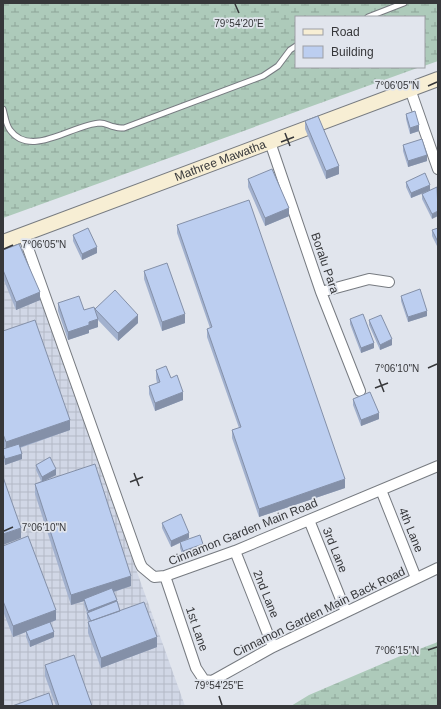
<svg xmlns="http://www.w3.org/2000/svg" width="441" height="709" viewBox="0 0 441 709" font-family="Arial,sans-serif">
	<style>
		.industrial { fill: url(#industrial-grid) }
		.wetland { fill: url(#wetland-marsh) }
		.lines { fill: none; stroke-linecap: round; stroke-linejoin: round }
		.lane-casing { stroke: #777b81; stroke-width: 7 }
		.street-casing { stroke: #777b81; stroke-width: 12 }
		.secondary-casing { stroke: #777b81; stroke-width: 16 }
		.lane { stroke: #fff; stroke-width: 5 }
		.street { stroke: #fff; stroke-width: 10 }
		.secondary { stroke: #f7eed4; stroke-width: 14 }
		.wall { fill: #a2b1ce }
		.shaded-wall { fill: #8490a8 }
		.building { fill: #bccef0; stroke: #8490a8 }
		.ticks { fill: none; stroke: #36373a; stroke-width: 1.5 }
		.labels { text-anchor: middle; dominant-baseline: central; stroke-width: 3.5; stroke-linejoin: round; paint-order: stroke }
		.street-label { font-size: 12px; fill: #36373a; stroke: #e1e5ed }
		.ticks-label { font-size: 10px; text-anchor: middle; fill: #36373a; stroke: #e1e5ed; stroke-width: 3.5; stroke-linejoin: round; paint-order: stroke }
	</style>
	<defs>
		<pattern id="industrial-grid" width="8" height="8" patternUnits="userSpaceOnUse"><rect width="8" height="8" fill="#d1d7e6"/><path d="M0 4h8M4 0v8" fill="none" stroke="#b4b9c6"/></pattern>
		<pattern id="wetland-marsh" width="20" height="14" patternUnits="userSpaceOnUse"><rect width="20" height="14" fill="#adcaba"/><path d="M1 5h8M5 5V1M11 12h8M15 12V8" fill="none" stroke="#8ea598"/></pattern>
	</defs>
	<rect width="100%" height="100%" fill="#e1e5ed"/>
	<path class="industrial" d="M22,246L137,572L185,706H3V253Z"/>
	<path class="wetland" d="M3,3H438V61L424,66V17H296V67H420L3,218Z
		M438,642V706H291L309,695L398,657Z"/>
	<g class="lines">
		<defs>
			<path id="lane" d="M368,17L404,3
				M3,109C5,116 6,125 10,130C31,159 73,124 100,123C106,123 109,126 115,127C117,128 121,128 124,128L263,76L278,66L290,50L296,46"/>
			<path id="street" d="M410,89L438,169
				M270,142L321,292L360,391
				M23,234L140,563L142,567L154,577L165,576L235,551L438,466
				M321,292L369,279L389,282
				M381,490L416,578
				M309,520L346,612
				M235,551L273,647
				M165,576L196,668L204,680L212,681L273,647L438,568"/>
			<g id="secondary">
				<path id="s1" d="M3,242L438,79"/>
			</g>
		</defs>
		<use href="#lane" class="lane-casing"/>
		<use href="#street" class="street-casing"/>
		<use href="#secondary" class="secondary-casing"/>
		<use href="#lane" class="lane"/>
		<use href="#street" class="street"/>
		<use href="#secondary" class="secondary"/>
	</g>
	<path class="wall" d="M406,114L419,131L410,134L406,119Z
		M305,121L339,174L326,179L305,129Z
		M403,145L427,161L408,167L403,151Z
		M248,179L289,216L265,226L248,187Z
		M406,182L430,190L437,187L432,219L422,199V194L424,193L411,198L406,187Z
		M177,225L345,488L259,517L232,438V430L239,428L207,337V329L210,328L177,233Z
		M438,228V248L432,236V230Z
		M73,235L97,253L82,260L73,241Z
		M3,250L40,300L16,310L3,278Z
		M144,271L185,323L162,331L144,279Z
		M401,296L427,316L408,322L401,301Z
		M58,303L84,310L95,312V309L138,323L118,341L98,320V327L89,330V333L68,340L58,311Z
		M350,319L374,348L361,353L350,324Z
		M369,320L392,345L380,350L369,325Z
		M3,331L70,430L20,448L22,459L5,465L3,458V449H5L3,444Z
		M156,370L171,378L183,400L155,411L149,394V386L157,383L156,378Z
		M353,399L379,419L361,426L353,405Z
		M36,465L56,475L46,480L131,586L114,592L120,611L157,647L101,668L88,633V622H89L87,618V613L84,604V601L71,605L35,494V484L41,481L36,470Z
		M162,523L189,538L185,540L203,549L183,557L180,548V543L171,547L162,528Z
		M3,546L56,620L50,623L54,637L30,647L26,637V632L13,637L3,611Z
		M45,665L92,706H56L45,676Z"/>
	<path class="shaded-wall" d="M419,125V131L410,134V128Z
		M427,155V161L408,167V161Z
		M339,166V174L326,179V171Z
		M430,185V190L411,198V193Z
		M289,208V216L265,226V218Z
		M438,211V216L432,219V214Z
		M97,247V253L82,260V254Z
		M40,292V300L16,310V302Z
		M427,311V316L408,322V317Z
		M185,314V323L162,331V322Z
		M138,315V323L118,341V333Z
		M98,319V327L89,330V333L68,340V332L89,322Z
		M392,339V345L380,350V345Z
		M374,343V348L361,353V348Z
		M183,392V400L155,411V403Z
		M379,413V419L361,426V420Z
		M70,420V430L6,452V442Z
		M22,454V459L5,465V459Z
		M56,469V475L42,482V477Z
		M345,479V488L259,517V509Z
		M21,528V538L3,545V534Z
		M189,533V538L171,547V541Z
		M203,544V549L183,557V551Z
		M131,576V586L85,601L84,599V601L71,605V595Z
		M117,600V606L88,616V611Z
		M56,610V620L13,637V626Z
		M54,632V637L30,647V641Z
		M157,637V647L101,668V658Z"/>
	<path class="building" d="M415,111L419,125L410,128L406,114Z
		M318,116L339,166L326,171L305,121Z
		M422,139L427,155L408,161L403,145Z
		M272,169L289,208L265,218L248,179Z
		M425,173L430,185L411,193L406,182Z
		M437,187L438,211L432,214L422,194Z
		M249,200L345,479L259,509L232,430L241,427L207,329L212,327L177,225Z
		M88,228L97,247L82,254L73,235Z
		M438,228V242L432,230Z
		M19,244L40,292L16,302L3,270V250Z
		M167,263L185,314L162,322L144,271Z
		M420,289L427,311L408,317L401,296Z
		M115,290L138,315L118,333L95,309Z
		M79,296L84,310L94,307L98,319L89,322V325L68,332L58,303Z
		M363,314L374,343L361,348L350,319Z
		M381,315L392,339L380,345L369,320Z
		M35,320L70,420L6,442L3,434V331Z
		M166,366L171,378L177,375L183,392L155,403L149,386L160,382L156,370Z
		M370,392L379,413L361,420L353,399Z
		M19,444L22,454L5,459L3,453V449Z
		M50,457L56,469L42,477L36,465Z
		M95,464L131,576L71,595L35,484Z
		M3,477L21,528L3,534Z
		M181,514L189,533L171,541L162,523Z
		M200,535L203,544L183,551L180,542Z
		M28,536L56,610L13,626L3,601V546Z
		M112,588L117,600L88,611L84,599Z
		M117,601L120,611L91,621L87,613Z
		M144,602L157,637L101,658L88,622Z
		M50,622L54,632L30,641L26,631Z
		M74,655L92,706H59L45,665Z
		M49,693L53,706H12Z"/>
	<path class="ticks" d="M235,4L239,13M428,86L437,82M285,133L290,146M281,142L294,137M4,249L13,245M428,368L437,364M379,379L384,392M375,388L388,383M134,473L139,486M130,482L143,477M4,531L13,527M428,650L437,647M219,696L222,705"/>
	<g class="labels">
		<g class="street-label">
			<text stroke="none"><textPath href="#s1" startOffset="232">Mathree Mawatha</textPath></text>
			<text transform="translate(325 263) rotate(71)">Boralu Para</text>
			<text transform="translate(411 530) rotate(68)">4th Lane</text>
			<text transform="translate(243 532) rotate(-22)">Cinnamon Garden Main Road</text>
			<text transform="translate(335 550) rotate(68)">3rd Lane</text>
			<text transform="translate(266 594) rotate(68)">2nd Lane</text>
			<text transform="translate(319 612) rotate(-26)">Cinnamon Garden Main Back Road</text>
			<text transform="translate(197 629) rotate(71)">1st Lane</text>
		</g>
	</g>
	<g class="ticks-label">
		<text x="239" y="27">79°54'20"E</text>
		<text x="397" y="89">7°06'05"N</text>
		<text x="44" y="248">7°06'05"N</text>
		<text x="397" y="372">7°06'10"N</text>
		<text x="44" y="531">7°06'10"N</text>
		<text x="397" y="654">7°06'15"N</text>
		<text x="219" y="689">79°54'25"E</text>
	</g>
	<rect width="441" height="709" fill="none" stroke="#36373a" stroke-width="8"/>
	<rect x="295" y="16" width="130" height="52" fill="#e1e5ed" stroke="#9d9fa5"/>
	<rect x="303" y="29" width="20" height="6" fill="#f7eed4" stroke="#9d9fa5"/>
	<text x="331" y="36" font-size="12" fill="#36373a">Road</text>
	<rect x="303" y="46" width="20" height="12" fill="#bccef0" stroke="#9d9fa5"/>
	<text x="331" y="56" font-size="12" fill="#36373a">Building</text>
</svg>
